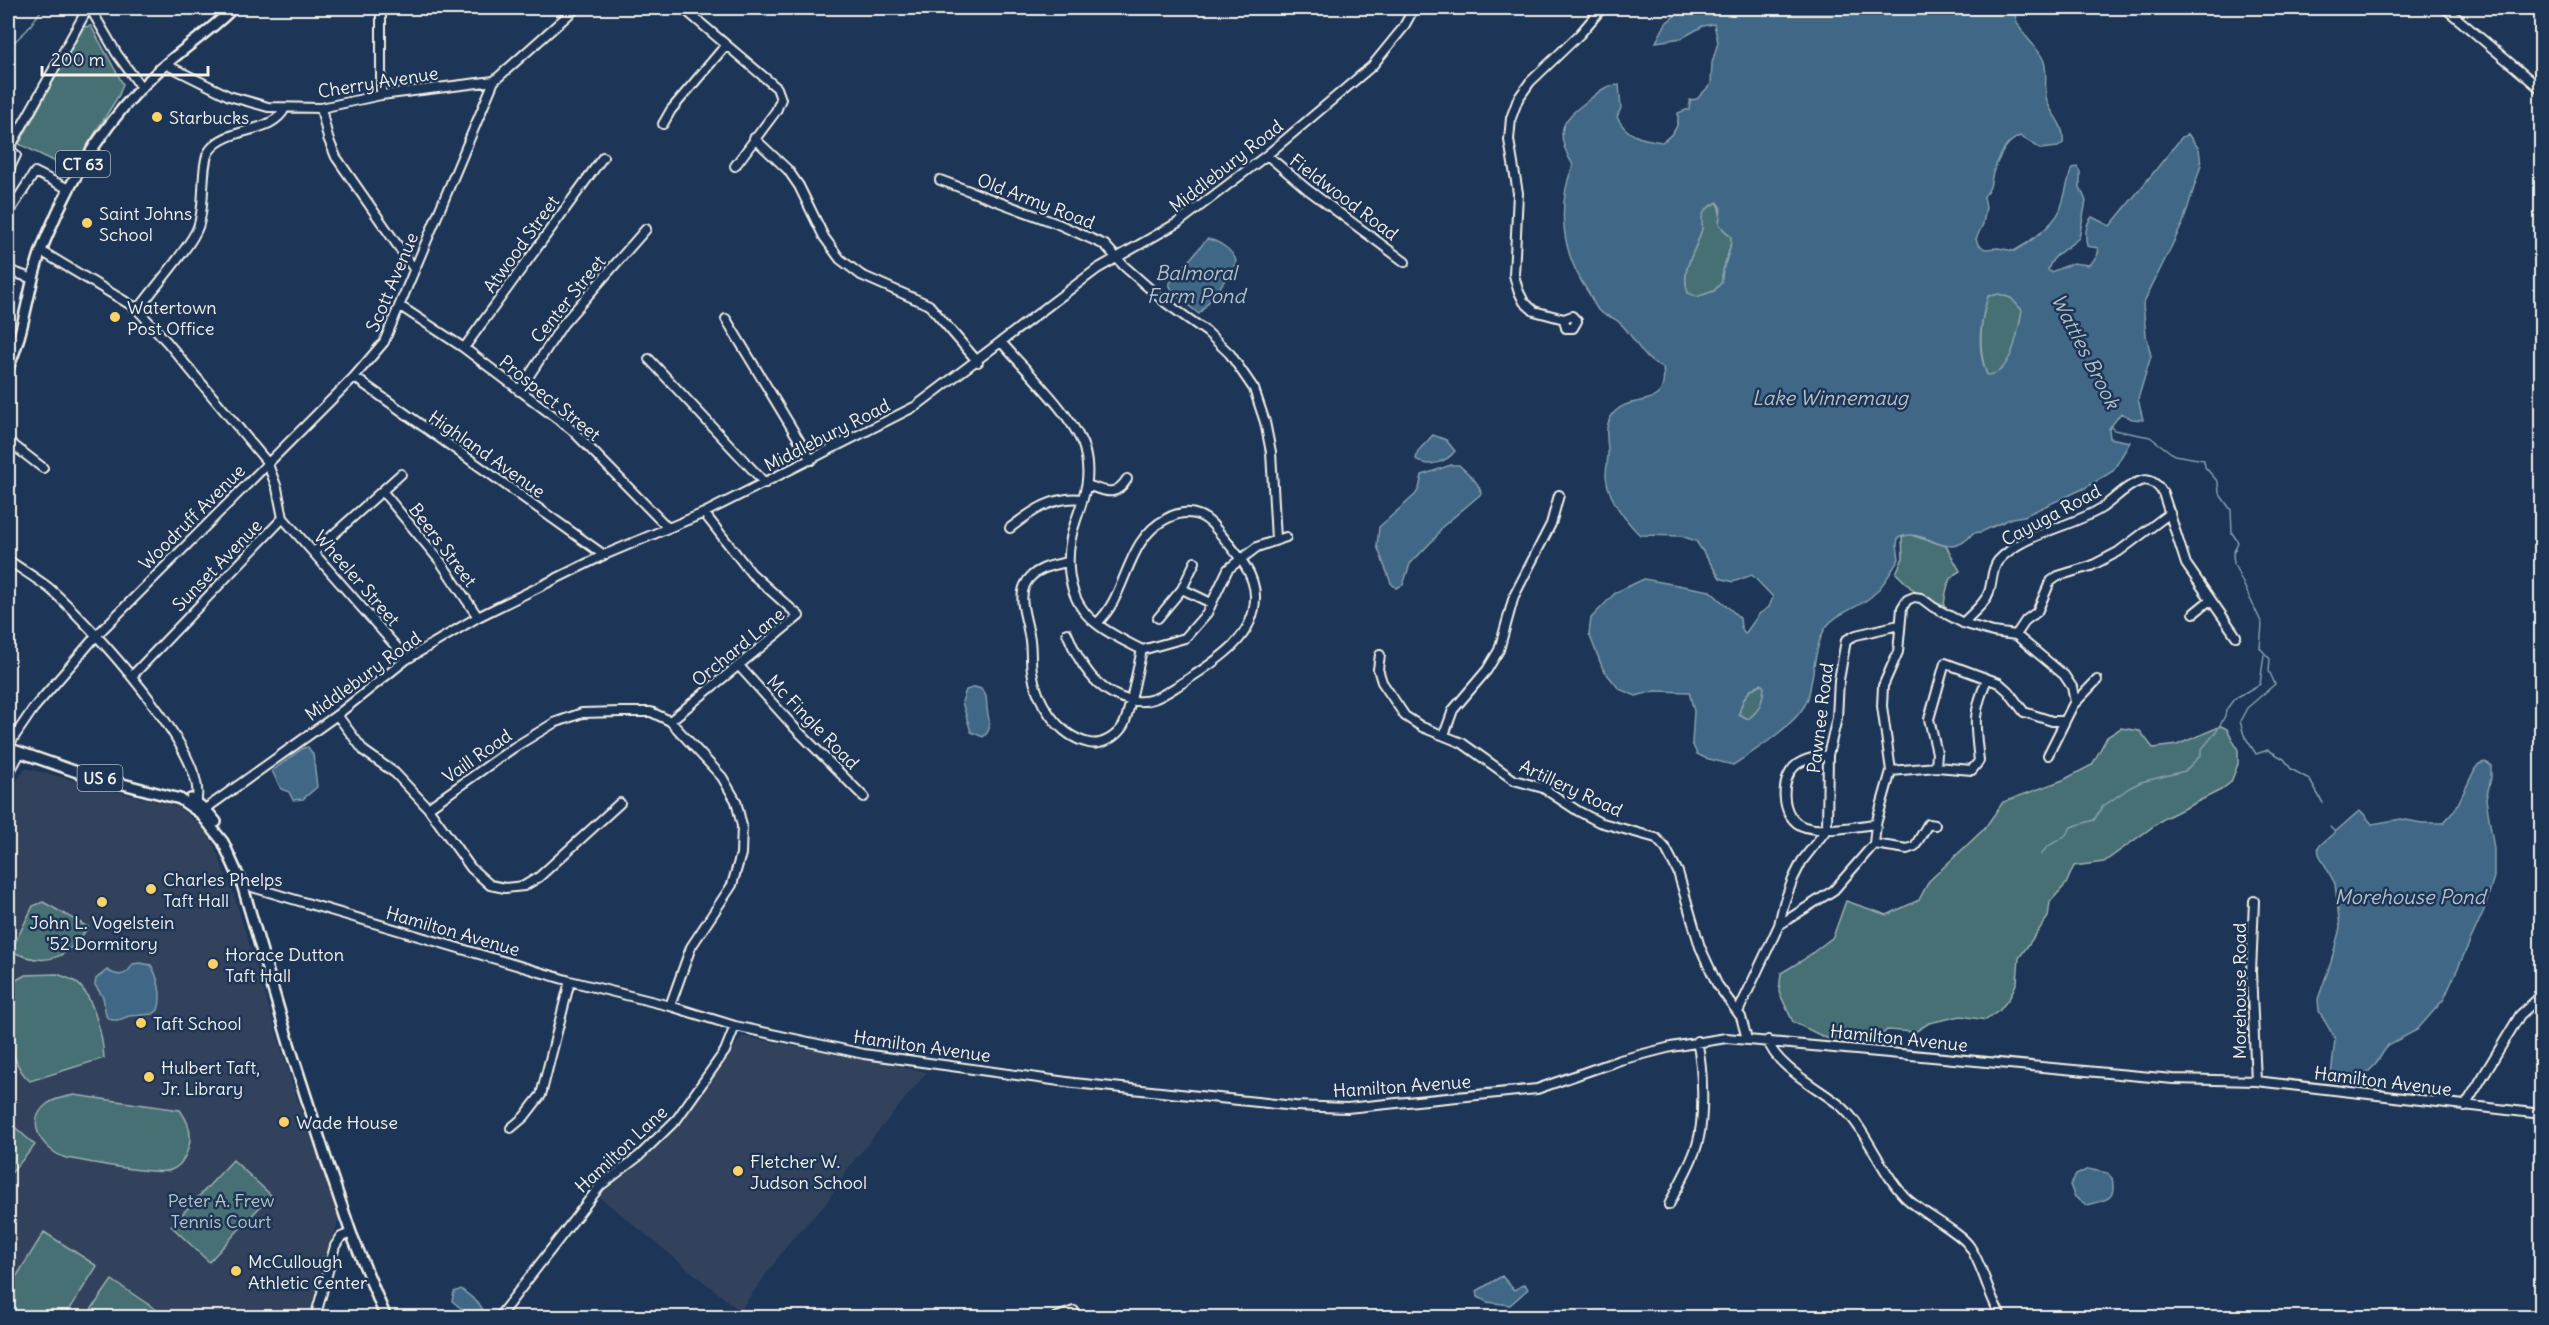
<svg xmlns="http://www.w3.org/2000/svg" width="2549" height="1325" viewBox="0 0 2549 1325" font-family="Delius,sans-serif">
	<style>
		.built { fill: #30425c }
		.green { fill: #477075; stroke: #9eb0ae; stroke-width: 1.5 }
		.water { fill: #3f6886; stroke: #879fad; stroke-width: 1.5; fill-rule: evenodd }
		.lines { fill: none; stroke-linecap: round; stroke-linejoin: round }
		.stream { stroke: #879fad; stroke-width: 1.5 }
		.minor-casing { stroke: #f4f1e8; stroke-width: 12 }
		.major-casing { stroke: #f4f1e8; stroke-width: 14 }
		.minor { stroke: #1d3557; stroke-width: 8 }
		.major { stroke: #1d3557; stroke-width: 9 }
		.poi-dot { fill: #ffd166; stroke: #1d3557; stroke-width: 2 }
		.labels { text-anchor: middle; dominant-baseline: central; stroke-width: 5; stroke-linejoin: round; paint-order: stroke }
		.shield { fill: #1d3557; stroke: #b4b9bc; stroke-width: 1.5 }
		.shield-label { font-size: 16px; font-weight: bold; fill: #f4f1e8 }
		.street-label { font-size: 18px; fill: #f4f1e8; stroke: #1d3557 }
		.poi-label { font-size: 18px; fill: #f4f1e8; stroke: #1d3557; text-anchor: start }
		.park-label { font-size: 18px; fill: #b7c4c0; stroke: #1d3557 }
		.water-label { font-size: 20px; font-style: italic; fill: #b5c1c6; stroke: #1d3557 }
	</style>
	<rect width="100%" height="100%" fill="#1d3557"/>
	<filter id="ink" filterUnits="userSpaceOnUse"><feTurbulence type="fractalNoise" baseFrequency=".0167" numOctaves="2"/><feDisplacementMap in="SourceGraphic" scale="12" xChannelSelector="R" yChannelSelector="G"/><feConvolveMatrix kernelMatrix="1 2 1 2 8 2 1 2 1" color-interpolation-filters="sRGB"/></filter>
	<g filter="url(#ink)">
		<path class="built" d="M25,768L178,807L204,828L214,845L233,892L297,1098L339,1218L310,1317H8V795Z
			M742,1036L927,1072L849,1167L825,1205L791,1240L740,1311L598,1196L625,1175L675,1129Z"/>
		<path class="green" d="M91,26L123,84L119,95L72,170L19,144L83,27Z
			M1718,202L1723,229L1731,237C1731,257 1721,263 1722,282L1714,291L1697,297L1688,293C1679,268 1697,251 1702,228C1703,223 1701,218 1703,214C1707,207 1712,205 1718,202Z
			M1999,294L2011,298L2022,310C2019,328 2013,376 1987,375C1977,348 1980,322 1988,296Z
			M1908,534L1946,546L1960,571C1945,578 1946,596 1943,611L1930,607L1896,573L1903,558L1902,537Z
			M1761,684L1764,687C1763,701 1760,711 1748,719L1739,714C1742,700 1747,690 1761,684Z
			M2221,726L2227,729L2238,750V764L2231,782L2221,790L2165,818L2104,862L2074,866L2066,884L2050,902L2048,917L2019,958L2017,982L2010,997L2000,1010L1986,1020L1961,1016L1929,1023L1915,1032L1887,1030L1876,1040L1870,1041L1826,1038L1793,1022L1779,992L1781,973L1803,960L1833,937L1846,901L1887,915L1919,900L1929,881L1984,829L2003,802L2063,780L2092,765L2107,737L2121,728L2140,731L2153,748L2177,745Z
			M43,902L88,927C68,959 46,968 11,951L33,906Z
			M57,974C62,976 69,978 74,981C93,992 103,1038 104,1058L30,1081C6,1061 7,1014 8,985L25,975Z
			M74,1095L180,1110C189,1122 193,1135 188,1149C185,1158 181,1166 171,1170C156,1176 86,1161 66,1158C44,1151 23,1123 47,1104C55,1098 65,1097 74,1095Z
			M8,1121L35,1145L8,1177Z
			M233,1160L271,1195L209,1262L171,1226Z
			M44,1232L97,1266L65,1317H8V1290Z
			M112,1280L167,1317H86Z"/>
		<path class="water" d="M1680,8H2015C2013,30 2034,41 2043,59C2049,71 2043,88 2047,101C2052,117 2065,123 2063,143L2058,147L2041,149L2020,136C2005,142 2000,156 1994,170C1990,179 1993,187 1984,196L1986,207L1983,224L1976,239L1978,244L1985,249L1998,248L2014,251C2027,244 2053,226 2060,210C2065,197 2067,182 2072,168L2077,167L2080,172V187L2086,201L2079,238C2068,248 2052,254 2048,270L2051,272L2073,263L2088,265C2094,261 2100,256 2098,248L2087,246C2085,237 2085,224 2092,217L2110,226C2134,197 2158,167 2182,137L2188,134L2199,149L2201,165L2183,223L2143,304L2146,335L2151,356L2138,399L2143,420L2132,419L2121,413L2109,429L2110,438L2130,442L2113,471L2085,488L2024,516L2012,518L1981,532L1973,533C1947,566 1926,524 1898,538L1897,545L1899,559C1891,572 1881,590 1868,599C1855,609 1837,613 1826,627C1815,643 1813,680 1808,698C1801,722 1753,752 1733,765L1705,758L1697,754L1692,743L1694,711L1689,692L1655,691L1636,696L1619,689L1603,669L1589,634L1591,618L1616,592L1644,579L1710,591L1740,618L1741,627L1745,634L1759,614L1769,607L1773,597L1752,575L1733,582L1720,578L1696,541L1681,536L1640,535C1624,519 1608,499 1606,476C1606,469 1608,461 1608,453C1608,438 1603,427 1613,414C1631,391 1669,414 1663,368C1642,359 1638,343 1623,326C1612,314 1610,319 1600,312C1595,308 1592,298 1588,292C1562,254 1556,208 1573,165C1553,132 1561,120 1590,99C1600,91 1605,85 1619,85L1621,108L1617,117C1627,137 1642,139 1662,142C1674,134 1679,127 1678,113L1689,109L1690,100L1697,99L1711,84L1712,63L1718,42L1714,24L1703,26L1682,38L1656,42L1666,23L1678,13ZM1718,202L1721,209L1719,224L1731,237C1732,257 1721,263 1722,282L1714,291L1697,297L1688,293C1679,268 1697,251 1702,228C1703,223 1701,218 1703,214C1707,207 1712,205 1718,202ZM1999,294L2011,298L2022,310C2019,328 2012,376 1987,375C1976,349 1980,322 1988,296ZM1761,684L1764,687C1763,701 1760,711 1748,719L1739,714C1742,700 1747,689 1761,684Z
			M1207,239C1217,240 1233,250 1236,261L1233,269L1220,287L1222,291L1219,289L1199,314L1174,294L1169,284Z
			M1433,435L1446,440L1455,451C1447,462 1427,469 1416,459L1418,451Z
			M1451,465H1459C1467,473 1480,482 1481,494L1442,527L1436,537L1410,564L1403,585L1396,588L1391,583L1377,546L1379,527L1415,495L1419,489L1422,475Z
			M975,687L981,689C988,696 986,699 987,708C988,720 994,728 983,737L971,732L962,702L966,690Z
			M308,747L313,754L317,787L303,799L293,800L289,792L281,789L272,771L303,748Z
			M2485,762L2491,765V778L2486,799L2494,849V877L2484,910L2444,999L2417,1030L2388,1045L2375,1065L2366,1074L2337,1078L2331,1076L2335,1039L2319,1011L2318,999L2331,962L2340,928L2335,884L2319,854L2318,847L2359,811L2363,813L2372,824L2401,819L2422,823H2443L2455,810L2475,769L2479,764Z
			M140,963L151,965C158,977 163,996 158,1010L153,1014L129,1016L119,1020H112L106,1016L103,997L95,985L96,979L107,970C118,977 126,977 133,964Z
			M2088,1169L2107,1173L2112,1178C2117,1202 2104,1200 2087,1205L2075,1197L2070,1185L2076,1175Z
			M1502,1276L1514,1290L1525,1284L1528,1289L1510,1305L1487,1302L1478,1297L1477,1291Z
			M461,1289C471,1297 484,1305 485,1317H467L463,1310L452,1301L454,1292Z"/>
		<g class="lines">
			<path class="stream" d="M8,48L27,30L43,8
				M2110,426L2114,430L2150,437L2174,455L2204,460L2205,467L2218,482L2219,493L2231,510L2232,533L2238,542L2233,554L2234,564L2262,624L2260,648L2270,659L2269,671L2275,684L2247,708L2240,721L2244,735L2256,754L2268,750L2284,759L2291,769L2309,779L2323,803
				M2330,827L2335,832
				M2041,855C2049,840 2064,843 2071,827L2094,820L2102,807L2129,788L2141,782L2185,771L2201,755V750L2216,732L2225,716L2226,710L2234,699L2260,684L2264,655"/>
			<defs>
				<path id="minor" d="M90,8L117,54L141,87
					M683,8L777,88L781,99L776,111L735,166
					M2445,8L2542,90
					M165,64L229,96L268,107L321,108L381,95L494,81L576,8
					M381,95V8
					M321,108L328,138L336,157L414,269
					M663,124L671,110L726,45
					M754,138L788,170L799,186L824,237L840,259L861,275L929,305L978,362
					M8,151L88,8
					M1267,155L1307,189L1405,262
					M8,172L16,155L9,149
					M940,180L1058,224L1105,245L1124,266L1166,303L1207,332L1230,354L1254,389L1265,422L1271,452L1276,539
					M8,214L35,172L69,189
					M41,251L136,308L167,342L267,462L277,488L283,518
					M8,270L33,279
					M400,306L464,348L572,430L668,528
					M136,308L144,302C158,283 191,246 198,227C206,207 200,162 210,150C228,126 272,135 285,108
					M726,319L811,460
					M1564,319L1566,328H1573L1577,321L1572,316L1564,319L1534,311L1524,302L1518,290L1514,275L1518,193L1509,140L1511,118L1518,99L1530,82L1580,34L1602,8
					M1002,343C1026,371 1073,415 1084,448C1092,476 1085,494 1076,520C1065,551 1064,594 1091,619C1105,632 1125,641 1142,650L1185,638L1207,613L1228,569L1257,547L1286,537
					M464,348L603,157
					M649,359L765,483
					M354,377L604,555
					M519,391L563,324L646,229
					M8,441L43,468
					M1087,485C1105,491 1115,498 1127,479
					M383,492L440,561L478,617
					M283,518L407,659
					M1010,528C1032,511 1054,495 1083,499
					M314,552L401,474
					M8,560C21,569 36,578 49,588C84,618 212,756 196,802
					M1068,562C1052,565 1032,569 1025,585C1018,600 1027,620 1029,635C1032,647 1030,659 1032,671C1036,701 1058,736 1089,743C1101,746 1116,737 1123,726C1129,717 1138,665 1142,650
					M1182,589L1211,603
					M2194,613L2210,600
					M1158,618L1182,589L1195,562
					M1963,623C1972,613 1985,604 1989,592C1993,581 1991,570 1998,561C2023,533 2069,528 2100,509C2113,501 2126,485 2141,481C2151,478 2158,485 2163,493L2186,564L2236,636
					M1067,633C1079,663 1096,692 1129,700C1150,705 1163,695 1179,685C1211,664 1256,640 1255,596C1255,571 1232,548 1217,530C1204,512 1185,508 1166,519C1125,540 1128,595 1097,623
					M2016,635L2026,620L2037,612L2050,582L2058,576L2091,566L2118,552L2170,513
					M1380,655L1378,669L1382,682L1405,716L1422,727L1462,743L1514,780L1543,788L1578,811L1599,822L1656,838L1666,849L1678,872L1700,947L1717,984L1741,1017L1747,1039
					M740,667L794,727L864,797
					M133,675L283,518
					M337,715L364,751L395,773L428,808L471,868L490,885L505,888L524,886L539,877L620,803
					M670,721L799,616L751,573L704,513
					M1444,735L1453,710L1487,670L1499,650L1514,596L1551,524L1559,495
					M8,746L33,709L96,636L354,377L384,342L494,81
					M1828,755C1820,756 1809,758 1801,762C1778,773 1779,820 1805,827C1826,833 1854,826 1876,824
					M2048,755L2073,705L2097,680
					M1936,767L1937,753L1929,719L1945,663L1999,683L2008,691L2024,712L2052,721H2065
					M1891,771L1936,767L1972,770L1979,761C1975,724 1972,715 1987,679
					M8,775L20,753
					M428,808L513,748L554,723L582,713L620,712H651L670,721L722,777L736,801L742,826L741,854L732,885L691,947L670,1006
					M201,812L337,715L407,659L478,617L604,555L704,513L916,406L1097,269L1179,222L1267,155L1372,66L1403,28L1414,8
					M1874,844L1907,849L1915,846L1928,824L1935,825
					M242,884L570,981L670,1006L735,1026L864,1054L1074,1083L1295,1106L1347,1108L1537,1089L1620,1060L1671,1047L1726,1038L2173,1079L2256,1081L2542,1114
					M2254,901L2251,972L2256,1081
					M1779,925L1834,890L1874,844L1876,824L1891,771L1882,706L1883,686L1898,652L1902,608L1907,600L1914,597L1921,598L1933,607L1963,623L1993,632L2016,635L2064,675L2072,687L2075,702
					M1738,1012L1779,925L1784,903L1793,879L1802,861L1827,829L1828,755L1837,718L1839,680L1846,640L1856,635L1899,625
					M1768,1040C1774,1066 1822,1090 1842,1107C1867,1130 1880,1171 1905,1197C1921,1213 1961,1232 1970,1247C1984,1268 1988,1295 2002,1318
					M2465,1106L2520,1015L2542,995
					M511,1128L524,1117L541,1095L570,981
					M1669,1205C1678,1185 1691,1165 1697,1145C1705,1119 1703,1067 1697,1041
					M315,1318L335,1246L341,1237L351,1233
					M498,1318L600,1186L639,1156L677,1119L725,1051L735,1026
					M1055,1318L1074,1311"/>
				<path id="major" d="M8,368C27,326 28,278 47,236C72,175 108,118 156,73C180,50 210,32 233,8
					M8,748L77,772L180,799L200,813L223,842L242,884L290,1047L330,1171L351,1233L386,1318
					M191,799L206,810L216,822"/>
			</defs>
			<use href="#minor" class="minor-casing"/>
			<use href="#major" class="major-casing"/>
			<use href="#minor" class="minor"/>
			<use href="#major" class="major"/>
		</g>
	</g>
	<g class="poi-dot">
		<circle cx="157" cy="117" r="6"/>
		<circle cx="87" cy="223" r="6"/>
		<circle cx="115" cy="317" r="6"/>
		<circle cx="151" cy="889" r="6"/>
		<circle cx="102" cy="902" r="6"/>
		<circle cx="213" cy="964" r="6"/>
		<circle cx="141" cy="1023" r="6"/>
		<circle cx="149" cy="1077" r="6"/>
		<circle cx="284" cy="1122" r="6"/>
		<circle cx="738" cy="1171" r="6"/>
		<circle cx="236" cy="1271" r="6"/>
	</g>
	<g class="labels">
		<g class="shield">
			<rect x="56" y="151" width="54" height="26" rx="4.5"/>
			<rect x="77.5" y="765" width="45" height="26" rx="4.5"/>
		</g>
		<g class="shield-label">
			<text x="83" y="164">CT 63</text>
			<text x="100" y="778">US 6</text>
		</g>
		<g class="street-label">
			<text transform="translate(378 82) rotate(-9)">Cherry Avenue</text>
			<text transform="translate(1226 166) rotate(-38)">Middlebury Road</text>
			<text transform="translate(1344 197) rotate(37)">Fieldwood Road</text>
			<text transform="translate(1036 201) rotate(21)">Old Army Road</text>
			<text transform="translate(521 244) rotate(-54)">Atwood Street</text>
			<text transform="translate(392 282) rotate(-67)">Scott Avenue</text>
			<text transform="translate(568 299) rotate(-51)">Center Street</text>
			<text transform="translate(550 398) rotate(39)">Prospect Street</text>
			<text transform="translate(827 435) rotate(-27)">Middlebury Road</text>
			<text transform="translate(487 454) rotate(35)">Highland Avenue</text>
			<text transform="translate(2051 515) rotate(-28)">Cayuga Road</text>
			<text transform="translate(192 517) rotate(-45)">Woodruff Avenue</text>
			<text transform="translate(443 545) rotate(53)">Beers Street</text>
			<text transform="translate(217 565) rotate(-46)">Sunset Avenue</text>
			<text transform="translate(357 578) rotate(49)">Wheeler Street</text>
			<text transform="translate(738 647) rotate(-39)">Orchard Lane</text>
			<text transform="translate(363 676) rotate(-36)">Middlebury Road</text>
			<text transform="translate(1820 718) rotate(-83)">Pawnee Road</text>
			<text transform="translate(813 722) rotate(46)">Mc Fingle Road</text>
			<text transform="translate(477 756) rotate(-35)">Vaill Road</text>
			<text transform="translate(1571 788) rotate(25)">Artillery Road</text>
			<text transform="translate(453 931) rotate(16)">Hamilton Avenue</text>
			<text transform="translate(2239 991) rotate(-90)">Morehouse Road</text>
			<text transform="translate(1899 1038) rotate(6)">Hamilton Avenue</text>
			<text transform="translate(922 1046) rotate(8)">Hamilton Avenue</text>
			<text transform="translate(2383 1081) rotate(7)">Hamilton Avenue</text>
			<text transform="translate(1402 1086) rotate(-4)">Hamilton Avenue</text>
			<text transform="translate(621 1149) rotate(-43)">Hamilton Lane</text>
		</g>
		<g class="poi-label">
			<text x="169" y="117">Starbucks</text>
			<text x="99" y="213">Saint Johns<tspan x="99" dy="21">School</tspan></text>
			<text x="127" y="307">Watertown<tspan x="127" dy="21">Post Office</tspan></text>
			<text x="163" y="879">Charles Phelps<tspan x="163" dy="21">Taft Hall</tspan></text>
			<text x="102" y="922" text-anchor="middle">John L. Vogelstein<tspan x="102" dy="21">'52 Dormitory</tspan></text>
			<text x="225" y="954">Horace Dutton<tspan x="225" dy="21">Taft Hall</tspan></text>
			<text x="153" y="1023">Taft School</text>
			<text x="161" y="1067">Hulbert Taft,<tspan x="161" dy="21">Jr. Library</tspan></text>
			<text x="296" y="1122">Wade House</text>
			<text x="750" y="1161">Fletcher W.<tspan x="750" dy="21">Judson School</tspan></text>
			<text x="248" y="1261">McCullough<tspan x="248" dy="21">Athletic Center</tspan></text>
		</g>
		<g class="park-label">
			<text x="221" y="1200">Peter A. Frew<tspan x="221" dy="21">Tennis Court</tspan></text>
		</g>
		<g class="water-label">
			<text x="1196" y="272">Balmoral<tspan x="1196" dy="23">Farm Pond</tspan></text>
			<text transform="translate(2086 351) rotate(63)">Wattles Brook</text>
			<text x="1830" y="397">Lake Winnemaug</text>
			<text x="2410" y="896">Morehouse Pond</text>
		</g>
	</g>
	<rect width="2549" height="1325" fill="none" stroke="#1d3557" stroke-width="30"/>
	<rect x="15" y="15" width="2519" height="1295" fill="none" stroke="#f4f1e8" stroke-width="2" filter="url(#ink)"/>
	<path d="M42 66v9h166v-9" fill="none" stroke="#f4f1e8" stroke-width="3"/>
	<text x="51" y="66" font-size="18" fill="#f4f1e8" stroke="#1d3557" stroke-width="4.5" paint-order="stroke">200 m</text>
</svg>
